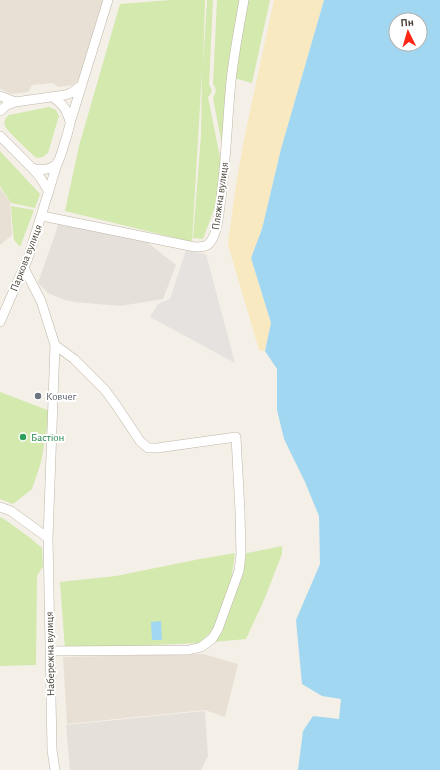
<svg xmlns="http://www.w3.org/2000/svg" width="440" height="770" viewBox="0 0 440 770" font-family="'Alegreya Sans',sans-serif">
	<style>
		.residential { fill: #e8e0d4 }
		.industrial { fill: #e6e0db }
		.green { fill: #d3e9ae }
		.sand { fill: #f9e9c1 }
		.parking { fill: #e5e2df }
		.water { fill: #a2d7f2; fill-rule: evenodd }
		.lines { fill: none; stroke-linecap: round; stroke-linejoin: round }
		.minor-casing { stroke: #bfb6a9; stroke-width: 10 }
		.minor { stroke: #fff; stroke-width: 9 }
		.worship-dot { fill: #6b7280; stroke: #fff; stroke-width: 1.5 }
		.leisure-dot { fill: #2e9e5b; stroke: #fff; stroke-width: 1.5 }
		.labels { text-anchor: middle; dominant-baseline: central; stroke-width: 4; stroke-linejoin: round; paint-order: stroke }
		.street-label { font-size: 11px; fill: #473f35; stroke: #fff }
		.worship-label { font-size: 11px; fill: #5b616d; stroke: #fff; text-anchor: start }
		.leisure-label { font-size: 11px; fill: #27864d; stroke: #fff; text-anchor: start }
	</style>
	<rect width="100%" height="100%" fill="#f4efe7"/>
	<path class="residential" d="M0,0H104L80,79L73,85L59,87L52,83L32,85L28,92L10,94L1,89L0,88Z
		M0,188L10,202L12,235L0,245Z
		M203,654L238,664L225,717L205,710L67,724L63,657Z"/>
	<path class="industrial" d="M59,223L139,239L147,242L176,265L163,299L120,306L75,302L65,300L48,293L38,283Z
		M205,711L208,756L201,770H70L66,725Z"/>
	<path class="green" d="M171,0H205L203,69L207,0H213L209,85C213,90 212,93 208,97L221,162L218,199L203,239L193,238L201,135L202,70L192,242L65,211L79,146L120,4Z
		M217,0H241L223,139L221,140L213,98C216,93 217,88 213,84Z
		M246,0H270L252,83L234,78Z
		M49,107L56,110L59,116L58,119L48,153L43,157L37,158L34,156C29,151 6,130 5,126C3,121 6,117 9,115Z
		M0,151L40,194L35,208L11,203L0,186Z
		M11,206L34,210L20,247L14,240L12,221Z
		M0,392L50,411L41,462L32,489L13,504L0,499Z
		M0,517L4,519L29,537L42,548L43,566L37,576L36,665L0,666Z
		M282,546V554L264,600L246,639L213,642L243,554Z
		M235,553L231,582L216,627L199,643L65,649L60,582L116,576L200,559Z"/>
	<path class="sand" d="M274,0H324L281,149L262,229L251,258L271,323L265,351L259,350L229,248L228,242L238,172L246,130Z"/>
	<path class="parking" d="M186,250L206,254L235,363L150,317L158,304L170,299Z"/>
	<path class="water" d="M324,0H440V770H298L303,731L313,716L339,719L341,699L322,696L302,684L296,620L320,564L319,516L305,482L284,439L277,410V369L265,351L271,323L251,258L262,229L281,149ZM396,20H420V44H396Z
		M161,621L162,640H152L151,622Z"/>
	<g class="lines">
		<defs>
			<path id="minor" d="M0,96L15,102
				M0,111L1,110L7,105L15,102L65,95L71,93L81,86
				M70,123L108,0
				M0,136L32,168C41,171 52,170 58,162C60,159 70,126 70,123C70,120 68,116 67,113C65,106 59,102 53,97
				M32,168L40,177L49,192
				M42,216L195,247C201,247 208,247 211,241C217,234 219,215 220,206C226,164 227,123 231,81C234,54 239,27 244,0
				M24,268L41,301L55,345L48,538L52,750L55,770
				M0,322L28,258L58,161
				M0,507L11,511L48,538
				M50,651L189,650L201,647L212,639L218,629L239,571L241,555L240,511L236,437L157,448H148L140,441L116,405L105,390L74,359L55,345"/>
		</defs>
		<use href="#minor" class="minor-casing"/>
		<use href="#minor" class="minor"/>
	</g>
	<circle class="worship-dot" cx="38" cy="396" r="4"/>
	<circle class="leisure-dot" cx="23" cy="437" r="4"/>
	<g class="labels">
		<g class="street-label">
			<text transform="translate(220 196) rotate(-82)">Пляжна вулиця</text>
			<text transform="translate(26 258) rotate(-69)">Паркова вулиця</text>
			<text transform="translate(50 654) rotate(-91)">Набережна вулиця</text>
		</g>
		<g class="worship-label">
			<text x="46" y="396">Ковчег</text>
		</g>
		<g class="leisure-label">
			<text x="31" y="437">Бастіон</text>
		</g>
	</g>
	<g transform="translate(408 32) rotate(355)"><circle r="19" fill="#ffffff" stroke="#b5b2ae"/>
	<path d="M0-3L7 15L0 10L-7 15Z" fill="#fe2613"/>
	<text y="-6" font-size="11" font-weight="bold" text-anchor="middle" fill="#473f35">Пн</text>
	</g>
</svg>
